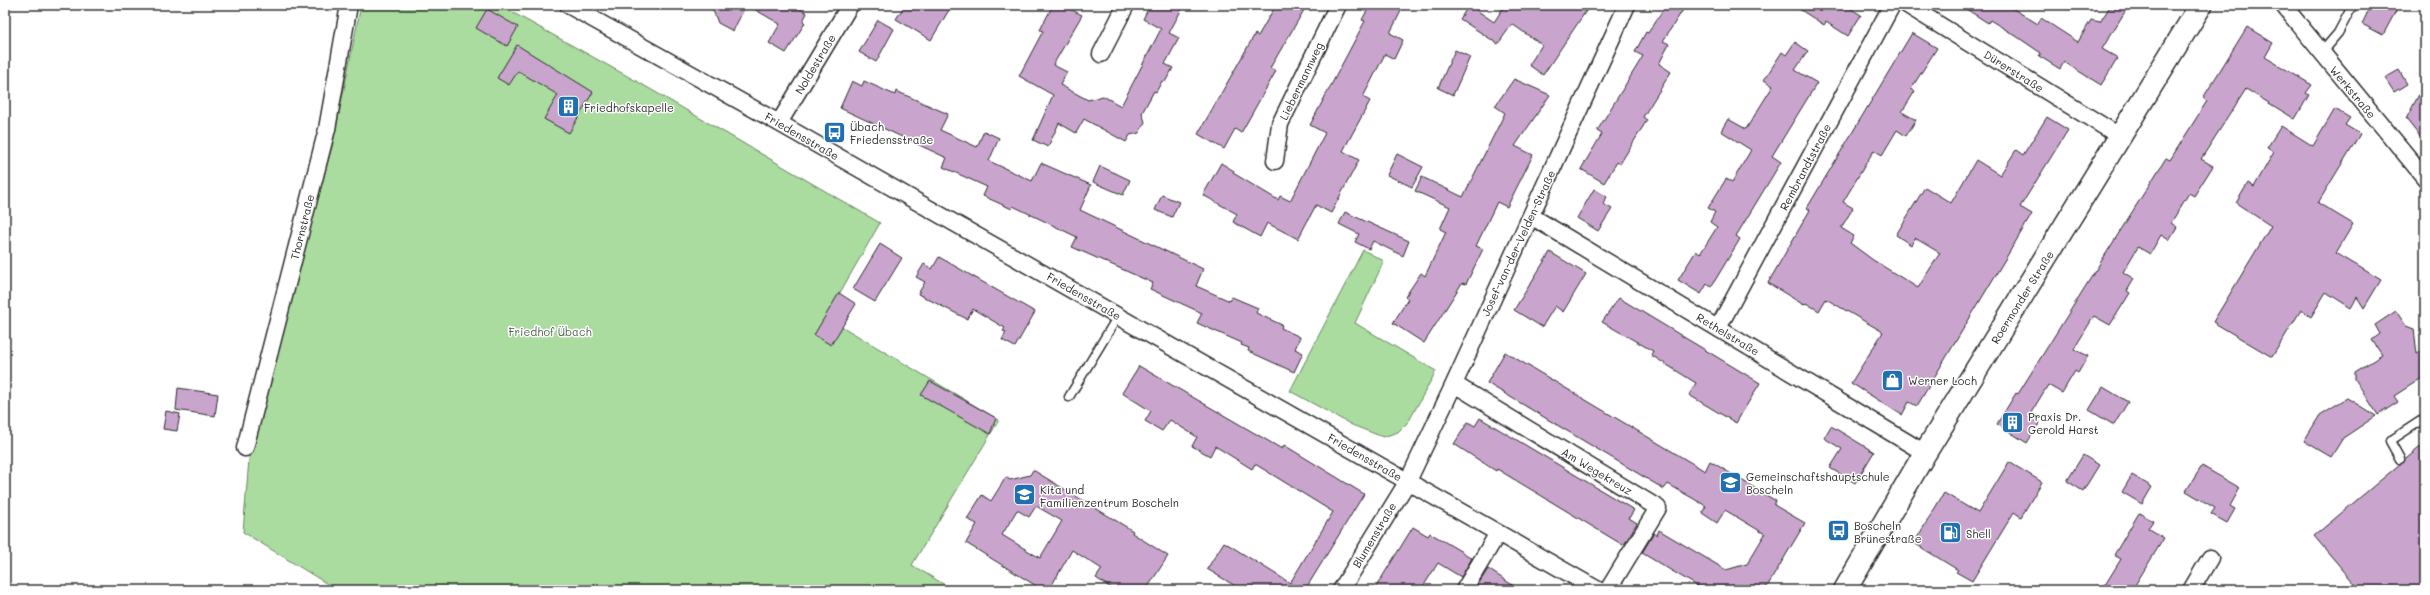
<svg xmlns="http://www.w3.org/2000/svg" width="2430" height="595" viewBox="0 0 2430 595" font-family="Mali,sans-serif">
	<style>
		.green { fill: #a9dc9e; stroke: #6a8464 }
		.building { fill: #c9a5ce; stroke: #2b2b2b; fill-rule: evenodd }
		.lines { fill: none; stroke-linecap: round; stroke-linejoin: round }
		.service-casing { stroke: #2b2b2b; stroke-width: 11 }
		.minor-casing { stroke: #2b2b2b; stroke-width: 19 }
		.secondary-casing { stroke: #2b2b2b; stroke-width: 25 }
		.service { stroke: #fff; stroke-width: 8 }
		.minor { stroke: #fff; stroke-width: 16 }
		.secondary { stroke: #fff; stroke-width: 22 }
		.labels { text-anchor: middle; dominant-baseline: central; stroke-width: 3; stroke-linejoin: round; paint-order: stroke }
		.street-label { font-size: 11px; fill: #2b2b2b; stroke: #fff }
		.poi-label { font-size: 11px; fill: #2b2b2b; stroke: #fff; text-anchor: start }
		.park-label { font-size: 11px; fill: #51604e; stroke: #fff }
	</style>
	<rect width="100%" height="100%" fill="#fff"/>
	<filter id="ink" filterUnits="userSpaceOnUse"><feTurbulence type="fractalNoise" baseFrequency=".025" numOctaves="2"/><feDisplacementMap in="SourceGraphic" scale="8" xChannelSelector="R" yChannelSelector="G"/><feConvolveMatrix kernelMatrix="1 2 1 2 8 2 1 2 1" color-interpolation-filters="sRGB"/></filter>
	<g filter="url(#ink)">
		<path class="green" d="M361,5H499L638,82L880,223L826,317L999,420L912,565L953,590H337L243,532L250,447L333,143Z
			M1363,250L1384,261L1355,323L1436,371L1409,421L1398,432L1383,437L1352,425L1290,391Z"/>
		<path class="building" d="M711,5H746L733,31L718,23Z
			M747,5H793L807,13L803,21L805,23L786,53L769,43L780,24Z
			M905,5H952L931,40L896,19Z
			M1053,5H1062L1082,15L1053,65L1067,72L1060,85L1088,100L1103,96L1121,106L1161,29L1143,19L1150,5H1184L1169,33L1179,38L1165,64L1173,68L1165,82L1162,81L1156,92L1154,91L1142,113L1145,122L1139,133L1130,135L1126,142L1084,119L1076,133L1059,123L1048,147L1033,140L1053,95L1019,76L1043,31L1040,30Z
			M1276,5H1307L1270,68L1276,71L1241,133L1235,129L1224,149L1198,134L1255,34L1258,36Z
			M1370,5H1404L1390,33L1403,40L1394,59L1385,54L1363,97L1370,101L1343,151L1359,160L1331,213L1316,205L1298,239L1267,223L1260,237L1233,222L1237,214L1203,195L1221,163L1234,171L1233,173L1278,200L1280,196L1290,201L1325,133L1310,125L1365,21L1362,20Z
			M1469,5L1494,22L1505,5H1590L1543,75L1529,65L1542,45L1512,24L1498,44L1460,19Z
			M1666,5H1686L1663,41L1669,44L1659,64L1671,72L1643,117L1647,120L1620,164L1617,162L1604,183L1581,169L1602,134L1597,131L1643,56L1635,52L1646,32L1648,33Z
			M1793,5H1845L1861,15L1848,36L1826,22L1824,25Z
			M1960,5H2007L2038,24L2041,18L2078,42L2091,20L2100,22L2111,5H2129L2102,49L2118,58L2101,85L2064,62L2060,69L2039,56L2041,53L2016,36L1990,20L1988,23Z
			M2371,5H2399L2383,35L2362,24Z
			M487,9L518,27L507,46L476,28Z
			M878,20L894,29L876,62L859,52Z
			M2247,27L2273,43L2265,57L2312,85L2306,93L2309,95L2295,119L2246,89L2201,159L2213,166L2194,196L2189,193L2171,223L2177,227L2169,240L2161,235L2150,254L2138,247L2123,272L2134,279L2127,291L2130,293L2110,325L2094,316L2074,349L2088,356L2078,373L2075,371L2062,393L2048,385L2029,416L2040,422L2027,443L1997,424L2016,393L2018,394L2166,158L2170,160L2207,101L2203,98Z
			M1912,33L1937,48L1911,89L1915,91L1902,112L1916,120L1906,136L1897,130L1882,155L1874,150L1843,202L1853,208L1841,228L1854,236L1850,243L1873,260L1918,288L1940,253L1915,238L1911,245L1896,235L1925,187L1951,203L1976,160L2000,175L2016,150L2023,155L2047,117L2068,130L2020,207L2032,214L2013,246L1917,406L1909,402L1902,415L1851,383L1883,332L1826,299L1819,311L1806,303L1804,305L1768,283L1810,210L1807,208Z
			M1795,42L1808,51L1795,70L1817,83L1772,156L1781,162L1736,236L1740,239L1711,287L1707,284L1701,294L1678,280L1696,251L1700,254L1717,227L1710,222L1715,212L1708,208L1726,179L1732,182L1751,150L1721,131L1728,119L1746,129L1773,86L1764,80L1782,52L1786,55Z
			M517,45L593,92L569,133L544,119L558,95L518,71L509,85L497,78Z
			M1455,50L1470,57L1453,95L1438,88Z
			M2399,70L2407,84L2394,92L2385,78Z
			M1514,79L1550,95L1515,146L1533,155L1507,207L1497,202L1476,246L1483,249L1466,284L1462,283L1424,343L1393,323L1408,299L1405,297L1421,273L1425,276L1446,232L1440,229L1450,207L1415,191L1422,177L1463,197L1505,113L1495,106Z
			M852,81L862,86L864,81L895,95L896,91L948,114L940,130L977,147L984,131L999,138L989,161L1032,181L1041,163L1091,185L1080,210L1203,269L1196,286L1230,301L1232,297L1258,308L1256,313L1282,325L1281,328L1300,337L1295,349L1303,353L1294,372L1248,351L1249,348L1241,345L1242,343L1197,323L1202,313L1150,289L1153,283L1072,247L1077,237L1013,206L1012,209L983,196L987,187L943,167L947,158L840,108Z
			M2425,83V143L2406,119Z
			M2335,109L2350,118L2345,125L2360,134L2318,203L2353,224L2336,253L2381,280L2364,308L2357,297L2351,308L2326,292L2311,317L2301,310L2272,357L2213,322L2271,226L2236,203L2248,183L2254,187L2274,152L2267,148L2281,126L2313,146Z
			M1397,154L1423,167L1412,187L1387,175Z
			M1100,166L1130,180L1123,195L1093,182Z
			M1594,189L1607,197L1603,204L1612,209L1598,231L1577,218Z
			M1162,195L1179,202L1172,217L1155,210Z
			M1345,212L1409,241L1403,256L1373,241L1369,249L1355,242L1359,234L1339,224Z
			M880,244L902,258L875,302L853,289Z
			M1550,252L1586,274L1563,312L1555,306L1542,327L1514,310Z
			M939,257L1035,312L1015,347L1002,340L1006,332L1003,331L1005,328L973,309L967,319L918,294L925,282L916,277L924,264L932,269Z
			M839,293L856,304L831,345L814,335Z
			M1619,298L1760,383L1736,423L1689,395L1696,383L1651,355L1653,351L1602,322Z
			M2396,311L2406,326L2414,329L2417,354L2425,349V376L2394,396L2398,402L2378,415L2355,379V372L2382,355L2372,340L2380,334L2375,325Z
			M1505,352L1705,471L1710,461L1776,501L1774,505L1805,523L1765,590H1704L1642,553L1654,533L1657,535L1659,530L1726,570L1747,564L1765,534L1725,510L1717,523L1702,513L1706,506L1668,484L1664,489L1487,383Z
			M1139,366L1282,449L1284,445L1364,494L1305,590H1242L1207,569L1224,542L1290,583L1333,512L1255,464L1252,469L1215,446L1210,456L1192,446L1197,437L1170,420L1162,431L1145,421L1151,411L1122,393Z
			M930,381L996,418L990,434L921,395Z
			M2103,387L2128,402L2114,425L2089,410Z
			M178,388L218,394L215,416L176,410Z
			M2347,398L2376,416L2343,438L2331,457L2304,441L2320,415Z
			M166,411L180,414L177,431L163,429Z
			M1480,418L1634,510L1629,518L1637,523L1625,543L1623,545L1497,469L1496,471L1454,444L1468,422L1475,426Z
			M1831,426L1874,452L1855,483L1830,468L1842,449L1824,438Z
			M2425,443V590H2360L2314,536Z
			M2083,455L2099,465L2083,491L2067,481Z
			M2009,462L2042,482L2021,517L2014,512L1972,581L1956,572L1958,570L1914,543L1944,493L1978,513Z
			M2202,466L2240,488L2230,506L2235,509L2227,523L2211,514L2215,508L2186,491Z
			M1033,470L1133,531L1132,533L1168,556L1146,590H1114L1096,578L1102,569L1072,550L1049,590H1043L966,543L977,524L967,519L982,495L991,501L1006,477L1010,480L1030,475ZM1036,506L1062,521L1040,558L1002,535L1017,510L1029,517Z
			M2132,475L2152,487L2142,504L2122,492Z
			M2139,513L2153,521L2148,528L2164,538L2132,590H2102L2121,559L2114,555Z
			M1413,527L1428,536L1430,533L1472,558L1461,577L1438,563L1421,590H1374Z
			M1488,569L1520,590H1483L1477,586Z"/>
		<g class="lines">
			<defs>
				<path id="service" d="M2321,53L2338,33L2353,5
					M1069,397L1118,316
					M2400,459L2390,441L2425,418"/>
				<path id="minor" d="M568,5L779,123L1598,590
					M1907,5L2121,137
					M2283,5L2425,178
					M1101,54L1126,5
					M779,123L850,5
					M1275,161L1280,124L1338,5
					M1531,216L1925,453
					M1718,328L1892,5
					M1454,384L1658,508L1608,590
					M245,448L327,129L349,5
					M1341,590L1408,481L1454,384L1627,5
					M1464,590L1498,533
					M2191,590L2210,558"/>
				<path id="secondary" d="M1845,590L1925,453L2201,5"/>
			</defs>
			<use href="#service" class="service-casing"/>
			<use href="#minor" class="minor-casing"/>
			<use href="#secondary" class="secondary-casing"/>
			<use href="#service" class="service"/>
			<use href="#minor" class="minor"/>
			<use href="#secondary" class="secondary"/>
		</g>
	</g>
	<defs>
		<symbol id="building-square" viewBox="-11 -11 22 22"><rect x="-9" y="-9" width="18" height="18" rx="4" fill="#1f6fb2" stroke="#fff"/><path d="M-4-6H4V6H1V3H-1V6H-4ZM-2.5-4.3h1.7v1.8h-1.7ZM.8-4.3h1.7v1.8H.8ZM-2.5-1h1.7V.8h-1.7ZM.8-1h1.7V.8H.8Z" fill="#fff"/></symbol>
		<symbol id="bus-square" viewBox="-11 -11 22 22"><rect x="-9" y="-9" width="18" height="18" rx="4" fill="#1f6fb2" stroke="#fff"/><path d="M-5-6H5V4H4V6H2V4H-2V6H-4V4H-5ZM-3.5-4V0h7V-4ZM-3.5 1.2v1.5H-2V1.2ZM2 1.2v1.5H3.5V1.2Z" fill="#fff"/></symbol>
		<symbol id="shop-square" viewBox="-11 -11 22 22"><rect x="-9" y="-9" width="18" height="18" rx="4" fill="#1f6fb2" stroke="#fff"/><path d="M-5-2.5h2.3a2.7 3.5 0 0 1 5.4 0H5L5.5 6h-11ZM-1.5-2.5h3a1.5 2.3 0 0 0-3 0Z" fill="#fff"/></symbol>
		<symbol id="school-square" viewBox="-11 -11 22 22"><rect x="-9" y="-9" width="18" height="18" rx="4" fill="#1f6fb2" stroke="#fff"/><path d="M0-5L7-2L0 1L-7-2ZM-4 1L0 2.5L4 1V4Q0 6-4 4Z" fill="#fff"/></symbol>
		<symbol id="fuel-square" viewBox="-11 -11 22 22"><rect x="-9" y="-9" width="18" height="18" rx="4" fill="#1f6fb2" stroke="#fff"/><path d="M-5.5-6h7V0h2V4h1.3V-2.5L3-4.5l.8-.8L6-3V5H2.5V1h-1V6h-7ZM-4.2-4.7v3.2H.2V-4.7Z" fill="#fff"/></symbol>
	</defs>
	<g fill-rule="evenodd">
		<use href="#building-square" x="556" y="94" width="25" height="25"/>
		<use href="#bus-square" x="822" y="120" width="25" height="25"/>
		<use href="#shop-square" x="1880" y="368" width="25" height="25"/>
		<use href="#building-square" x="2000" y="410" width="25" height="25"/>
		<use href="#school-square" x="1718" y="470" width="25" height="25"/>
		<use href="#school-square" x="1012" y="482" width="25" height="25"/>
		<use href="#bus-square" x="1826" y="518" width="25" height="25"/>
		<use href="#fuel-square" x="1938" y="520" width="25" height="25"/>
	</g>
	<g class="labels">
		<g class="street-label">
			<text transform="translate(815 64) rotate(-59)">Noldestraße</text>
			<text transform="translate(2014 71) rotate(32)">Dürerstraße</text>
			<text transform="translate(1301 81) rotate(-64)">Liebermannweg</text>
			<text transform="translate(2353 92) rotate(50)">Werkstraße</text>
			<text transform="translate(802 136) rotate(30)">Friedensstraße</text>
			<text transform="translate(1805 167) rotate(-62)">Rembrandtstraße</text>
			<text transform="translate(302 227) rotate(-76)">Thornstraße</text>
			<text transform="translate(1518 243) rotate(-65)">Josef-van-der-Velden-Straße</text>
			<text transform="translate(1084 296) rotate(30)">Friedensstraße</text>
			<text transform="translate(2022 297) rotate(-58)">Roermonder Straße</text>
			<text transform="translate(1728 334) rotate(31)">Rethelstraße</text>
			<text transform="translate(1365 457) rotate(30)">Friedensstraße</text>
			<text transform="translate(1597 471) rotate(31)">Am Wegekreuz</text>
			<text transform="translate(1374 535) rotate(-59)">Blumenstraße</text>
		</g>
		<g class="poi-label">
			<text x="584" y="107">Friedhofskapelle</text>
			<text x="850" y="126">Übach<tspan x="850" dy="13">Friedensstraße</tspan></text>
			<text x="1908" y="380">Werner Loch</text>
			<text x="2028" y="416">Praxis Dr.<tspan x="2028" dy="13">Gerold Harst</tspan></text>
			<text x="1746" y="476">Gemeinschaftshauptschule<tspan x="1746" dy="13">Boscheln</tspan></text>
			<text x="1040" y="489">Kita und<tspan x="1040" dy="13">Familienzentrum Boscheln</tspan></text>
			<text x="1854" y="525">Boscheln<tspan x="1854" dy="13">Brünestraße</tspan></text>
			<text x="1966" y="533">Shell</text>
		</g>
		<g class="park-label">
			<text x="550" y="331">Friedhof Übach</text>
		</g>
	</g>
	<rect width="2430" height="595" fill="none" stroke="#fff" stroke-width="20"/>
	<rect x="10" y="10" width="2410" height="575" fill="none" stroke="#2b2b2b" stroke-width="1.5" filter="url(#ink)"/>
</svg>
